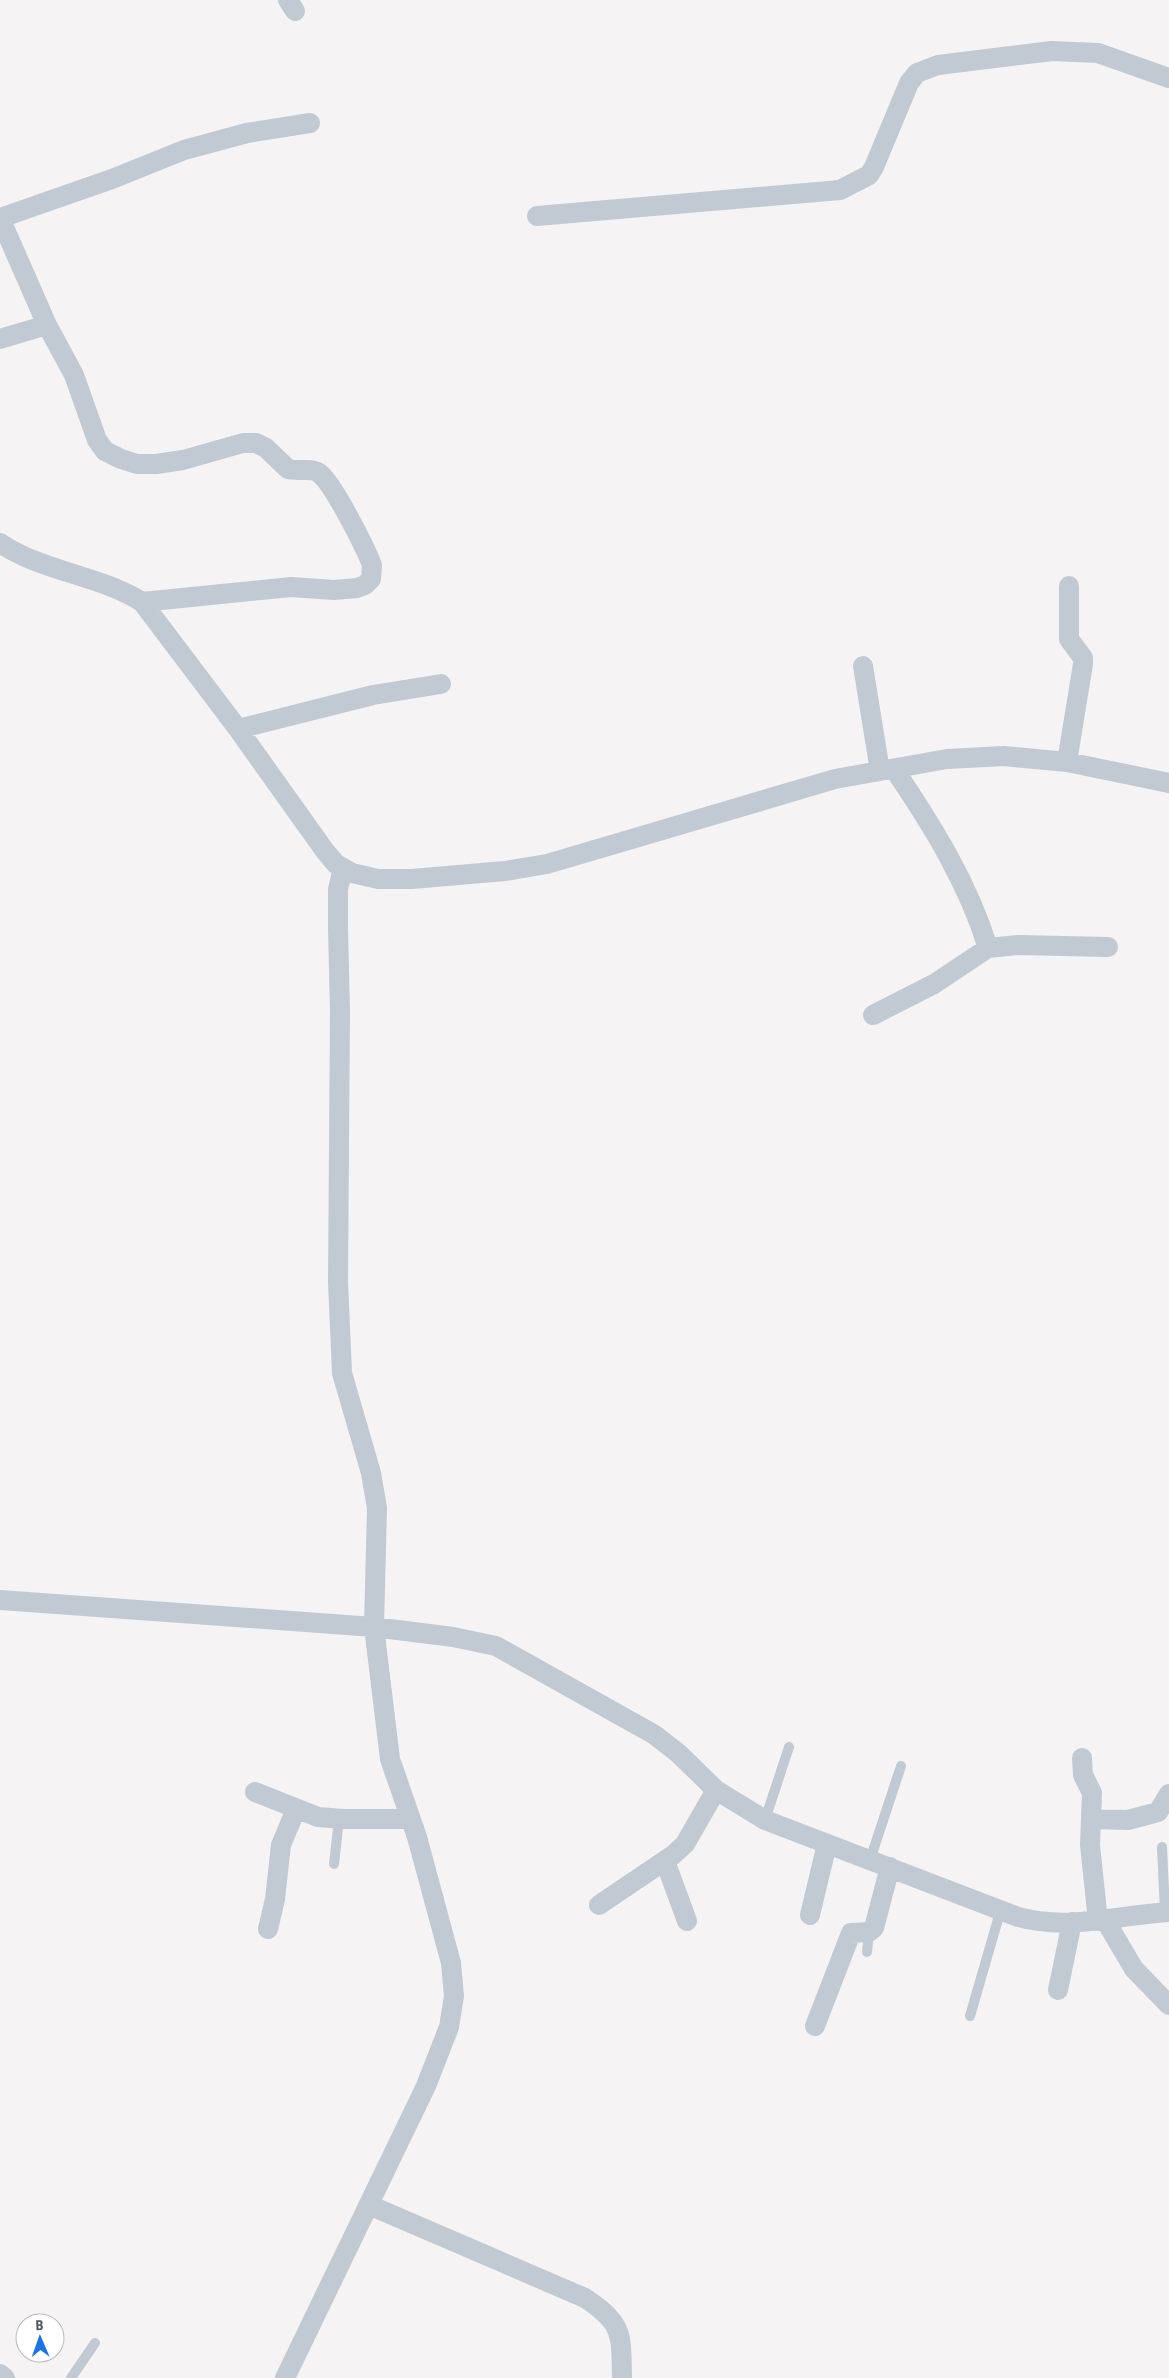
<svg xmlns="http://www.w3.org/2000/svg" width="1169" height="2378" viewBox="0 0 1169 2378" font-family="'Roboto Condensed',sans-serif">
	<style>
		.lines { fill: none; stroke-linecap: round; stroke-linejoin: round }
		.lane { stroke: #c1cad2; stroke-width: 10 }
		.street { stroke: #c1cad2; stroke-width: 20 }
	</style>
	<rect width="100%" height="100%" fill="#f5f3f3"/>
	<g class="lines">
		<path class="lane" d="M765,1820L789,1747
			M1162,1847L1165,1912
			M870,1860L901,1766
			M334,1864L339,1819
			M867,1952L869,1932
			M970,2016L1001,1909
			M71,2378L95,2343"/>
		<path class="street" d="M288,0L295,11
			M537,216L840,190L869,175L874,167L909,83L917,73L938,65L1052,51L1098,53L1169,78
			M47,325L74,375L97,440L105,451L121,459L137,464H156L183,460L243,443H256L266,448L288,469C298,472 311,467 319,473C333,483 365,547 372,565L371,579L365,585L357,588L334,590L291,587L142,602
			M0,339L47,325L0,218L112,179L184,150L247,133L310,123
			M0,543C43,572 99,575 142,602L238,729L325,851L336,864L352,873L378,879H412L505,871L547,864L835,779L947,759L1004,756L1067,762L1169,783
			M863,666L880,771
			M238,729L373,695L441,684
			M1067,762L1083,664V658L1069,639V586
			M894,769C932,825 968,883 988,948
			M873,1015L934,984L988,948L1018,945L1108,947
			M0,1600L374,1627L453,1637L496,1646L655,1735L678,1753L716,1790L765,1820L1018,1917C1068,1931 1118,1915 1169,1912
			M1082,1758L1083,1775L1092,1793L1090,1845L1098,1921
			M255,1792L318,1817L343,1819H410
			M1092,1819L1128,1820L1158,1812L1169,1794
			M665,1861L687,1921
			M599,1905L673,1855L685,1844L716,1790
			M810,1915L827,1844
			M1105,1920L1134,1969L1169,2005
			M268,1929L275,1899L281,1845L296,1809
			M1058,1990L1072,1922
			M815,2026L851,1933L869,1932L874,1928L890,1867
			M369,2205L585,2298C624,2324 621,2334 622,2378
			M0,2374L5,2378
			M285,2378L426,2086L449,2027L454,1996L451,1963L417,1837L390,1759L374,1627L377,1508L371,1473L342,1373L338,1282L340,1011L338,929V889L343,868"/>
	</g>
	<g transform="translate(40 2338) rotate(358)"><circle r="24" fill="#ffffff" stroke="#b7bbc0"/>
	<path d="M0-4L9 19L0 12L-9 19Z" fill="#1a73e8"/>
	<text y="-8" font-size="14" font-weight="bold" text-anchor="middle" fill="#4a5661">B</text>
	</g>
</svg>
